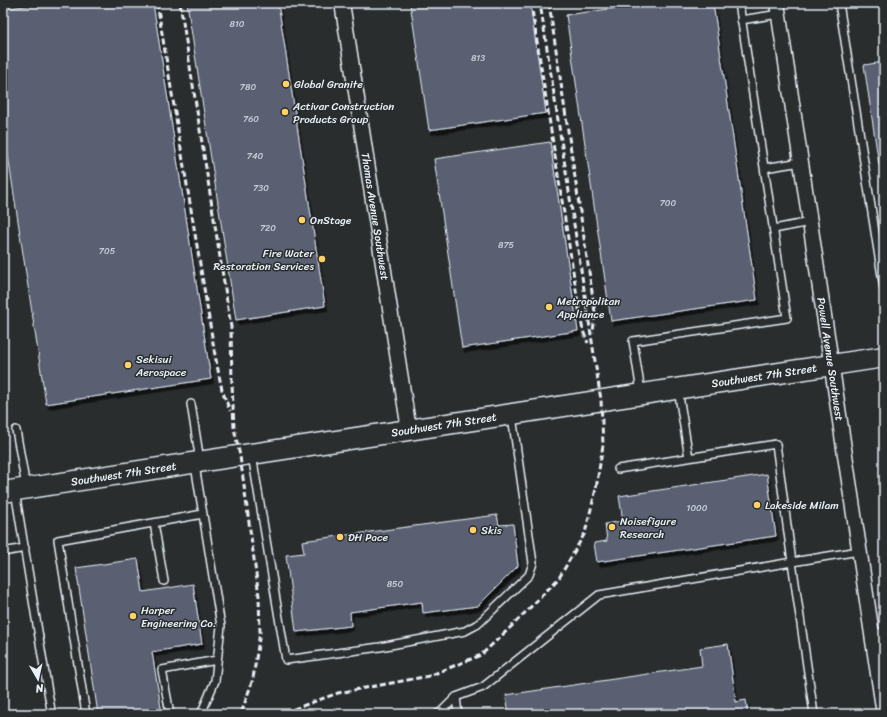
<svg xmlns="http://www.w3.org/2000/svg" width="887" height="717" viewBox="0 0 887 717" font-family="Sriracha,sans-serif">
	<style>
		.building { fill: #5a6072; stroke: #e8f1f8; filter: url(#shadow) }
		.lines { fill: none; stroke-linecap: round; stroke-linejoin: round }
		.lane-casing { stroke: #e8f1f8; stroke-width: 10 }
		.street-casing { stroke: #e8f1f8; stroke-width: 17 }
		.secondary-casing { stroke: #e8f1f8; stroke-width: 23 }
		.lane { stroke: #2a2d2e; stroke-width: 7 }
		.street { stroke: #2a2d2e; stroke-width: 14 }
		.secondary { stroke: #2a2d2e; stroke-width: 20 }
		.rail { stroke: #e8f1f8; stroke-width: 3; stroke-dasharray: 6 3; stroke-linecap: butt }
		.poi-dot { fill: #ffd166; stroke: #2a2d2e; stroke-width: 1.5 }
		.labels { text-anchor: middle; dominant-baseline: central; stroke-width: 3; stroke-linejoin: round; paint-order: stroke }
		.number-label { font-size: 9px; fill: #c4cdd6 }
		.poi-label { font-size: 11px; fill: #e8f1f8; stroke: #2a2d2e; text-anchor: start }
		.street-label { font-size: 11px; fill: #e8f1f8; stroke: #2a2d2e }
	</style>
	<defs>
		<filter id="shadow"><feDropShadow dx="2.5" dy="4.5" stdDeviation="0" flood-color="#0009"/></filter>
	</defs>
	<rect width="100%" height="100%" fill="#2a2d2e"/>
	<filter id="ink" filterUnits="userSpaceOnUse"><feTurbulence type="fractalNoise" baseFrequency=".025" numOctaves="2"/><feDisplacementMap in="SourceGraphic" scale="8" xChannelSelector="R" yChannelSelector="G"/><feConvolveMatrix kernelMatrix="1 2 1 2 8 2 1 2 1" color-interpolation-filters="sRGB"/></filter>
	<g filter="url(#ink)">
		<path class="building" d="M45,3H153L211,379L46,404L3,123V9Z
			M187,3H278L325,306L236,320Z
			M410,3H530L546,113L429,130Z
			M652,3H713L757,300L611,321L566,15Z
			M884,62V164L879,165L864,65Z
			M550,142L578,331L462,348L434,159Z
			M767,474L776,536L597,562L594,543L607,541L605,524L623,521L619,496Z
			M497,515L499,525L513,524L518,566L478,606L423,613L422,602L350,612L351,626L296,632L286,555L304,553L302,541Z
			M138,559L143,592L193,584L202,644L152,652L162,714H98L76,568Z
			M728,644L736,702L746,700L748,714H509L506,695L702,666L700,648Z"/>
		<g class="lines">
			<defs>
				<path id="lane" d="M839,3L884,289
					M741,20L779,14
					M764,168L801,162
					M774,229L810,222
					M678,389L689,458
					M641,392L633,341L787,318L739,3
					M191,404L200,461
					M16,430L26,487
					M252,455L286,660L380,647L465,631L478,624L529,575L533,563L512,416
					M195,465L221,626L215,681L201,714
					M618,469L776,444L792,562L859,551
					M15,491L51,710
					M154,523L164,581
					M3,552L25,548
					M872,634L884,632
					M456,697L458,714
					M86,714L58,540L203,514
					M170,714L162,670L217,660
					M437,714L440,713L456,697L483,687L599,595L792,562L814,714"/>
				<g id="street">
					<path id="s1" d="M342,3L409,430"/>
					<path id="s2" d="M777,3L884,714"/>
				</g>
				<g id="secondary">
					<path id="s3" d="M3,492L884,357"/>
				</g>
			</defs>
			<use href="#lane" class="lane-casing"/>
			<use href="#street" class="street-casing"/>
			<use href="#secondary" class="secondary-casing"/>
			<use href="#lane" class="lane"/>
			<use href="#street" class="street"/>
			<use href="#secondary" class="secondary"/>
			<path class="rail" d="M157,3L215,355L222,390L230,411
				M180,3L231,327L232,384L234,428L240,456L259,596L260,632L253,679L241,714
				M531,3L579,309L583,331L588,343
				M549,3L595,312L593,333
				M286,714L291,710L338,693L429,676L481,655L514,624L559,578L585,533L596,489L603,445L601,400L540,3"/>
		</g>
	</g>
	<g class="poi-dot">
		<circle cx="286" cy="84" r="4"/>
		<circle cx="285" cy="112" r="4"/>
		<circle cx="302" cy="220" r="4"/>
		<circle cx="322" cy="259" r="4"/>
		<circle cx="549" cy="307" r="4"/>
		<circle cx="128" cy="365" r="4"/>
		<circle cx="757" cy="505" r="4"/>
		<circle cx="612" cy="527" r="4"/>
		<circle cx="473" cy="530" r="4"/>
		<circle cx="340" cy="537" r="4"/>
		<circle cx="133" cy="616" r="4"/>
	</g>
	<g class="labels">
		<g class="number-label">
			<text x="237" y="24">810</text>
			<text x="478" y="58">813</text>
			<text x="248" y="87">780</text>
			<text x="251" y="119">760</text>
			<text x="255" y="156">740</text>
			<text x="261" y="188">730</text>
			<text x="668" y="203">700</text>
			<text x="268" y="228">720</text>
			<text x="506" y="245">875</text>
			<text x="107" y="251">705</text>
			<text x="697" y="508">1000</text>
			<text x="395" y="584">850</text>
		</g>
		<g class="poi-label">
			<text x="294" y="84">Global Granite</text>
			<text x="293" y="106">Activar Construction<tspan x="293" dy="13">Products Group</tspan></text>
			<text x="310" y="220">OnStage</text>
			<text x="314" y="253" text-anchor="end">Fire Water<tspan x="314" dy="13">Restoration Services</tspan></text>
			<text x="557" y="301">Metropolitan<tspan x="557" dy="13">Appliance</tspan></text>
			<text x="136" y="359">Sekisui<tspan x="136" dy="13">Aerospace</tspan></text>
			<text x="765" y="505">Lakeside Milam</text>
			<text x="620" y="521">Noisefigure<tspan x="620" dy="13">Research</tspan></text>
			<text x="481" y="530">Skis</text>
			<text x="348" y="537">DH Pace</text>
			<text x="141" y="610">Harper<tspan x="141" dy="13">Engineering Co.</tspan></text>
		</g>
		<g class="street-label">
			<text stroke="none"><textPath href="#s1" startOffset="216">Thomas Avenue Southwest</textPath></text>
			<text stroke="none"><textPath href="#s2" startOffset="360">Powell Avenue Southwest</textPath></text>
			<text stroke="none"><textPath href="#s3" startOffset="770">Southwest 7th Street</textPath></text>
			<text stroke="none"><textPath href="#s3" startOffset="446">Southwest 7th Street</textPath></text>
			<text stroke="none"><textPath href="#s3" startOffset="122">Southwest 7th Street</textPath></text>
		</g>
	</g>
	<rect width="887" height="717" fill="none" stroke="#2a2d2e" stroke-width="16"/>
	<rect x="8" y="8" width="871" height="701" fill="none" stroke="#e8f1f8" stroke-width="1.5" filter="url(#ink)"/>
	<g transform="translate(38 679) rotate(171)" stroke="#2a2d2e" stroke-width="3" paint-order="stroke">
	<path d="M0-3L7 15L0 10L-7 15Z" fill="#e8f1f8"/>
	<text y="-6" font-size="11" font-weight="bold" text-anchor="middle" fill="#e8f1f8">N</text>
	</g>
</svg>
